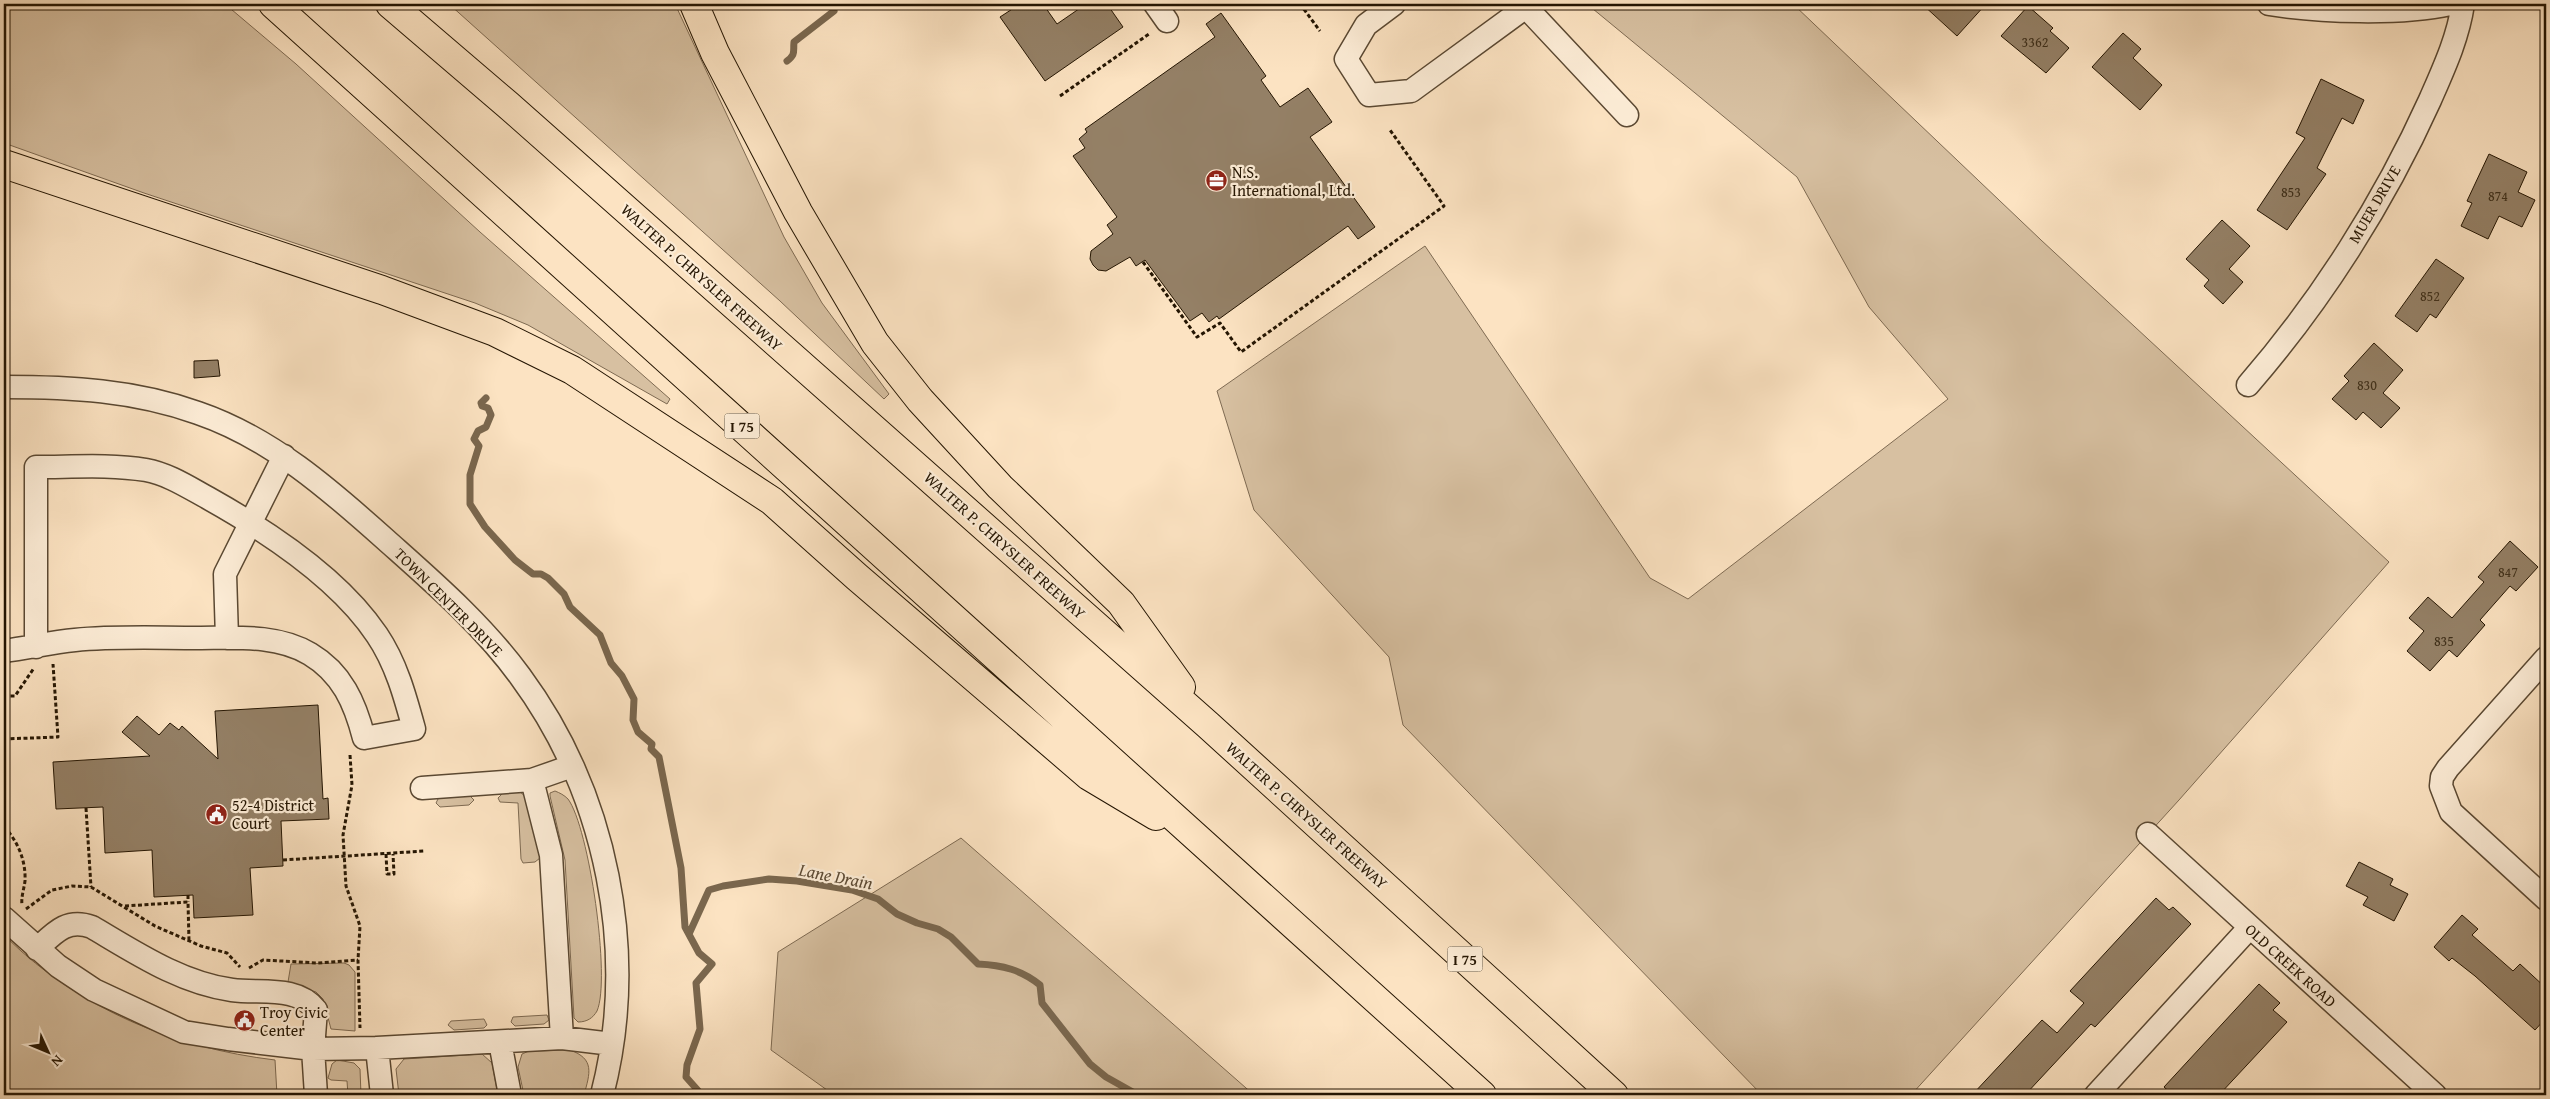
<svg xmlns="http://www.w3.org/2000/svg" width="2550" height="1099" viewBox="0 0 2550 1099" font-family="'Gentium Book Plus',serif">
	<style>
		.green { fill: #d7c0a1; stroke: #7e6a52 }
		.lines { fill: none; stroke-linecap: round; stroke-linejoin: round }
		.stream { stroke: #7a674e; stroke-width: 7 }
		.building { fill: #948066; stroke: #241502 }
		.minor-casing { stroke: #5a4832; stroke-width: 25 }
		.highway-casing { stroke: #241502; stroke-width: 30 }
		.path { stroke: #241502; stroke-width: 3; stroke-dasharray: 4 2.5; stroke-linecap: butt }
		.minor { stroke: #fdedd7; stroke-width: 22 }
		.highway { stroke: #fce3c2; stroke-width: 28 }
		.labels { text-anchor: middle; dominant-baseline: central; stroke-width: 4.5; stroke-linejoin: round; paint-order: stroke }
		.number-label { font-size: 14px; fill: #40301b }
		.shield { fill: #fdedd7; stroke: #655642; stroke-width: 1 }
		.shield-label { font-size: 15px; font-weight: bold; fill: #241502 }
		.poi-label { font-size: 16px; fill: #241502; stroke: #fdedd7; text-anchor: start }
		.street-label { font-size: 16px; fill: #241502; stroke: #fdedd7 }
		.water-label { font-size: 18px; font-style: italic; fill: #5d4b35; stroke: #fdedd7 }
	</style>
	<rect width="100%" height="100%" fill="#fce3c2"/>
	<filter id="stains"><feTurbulence type="fractalNoise" baseFrequency=".004" numOctaves="4"/><feColorMatrix values="0 0 0 0 .2 0 0 0 0 .09 0 0 0 0 .02 0 0 0 .5 -.17"/></filter>
	<radialGradient id="worn" r=".72"><stop offset=".6" stop-color="#630" stop-opacity="0"/><stop offset="1" stop-color="#630" stop-opacity=".3"/></radialGradient>
	<path class="green" d="M4,4H225L296,64L480,232L670,399L667,404L528,325L475,303L144,193L4,143Z
		M449,4H675L784,237L822,303L889,394L884,399L780,301Z
		M1587,4H1793L2041,240L2389,562L2179,800L1911,1095H1762L1403,725L1389,657L1254,510L1217,391L1425,246L1650,578L1688,599L1948,399L1869,307L1797,177Z
		M555,791C560,793 564,795 568,799C589,827 611,979 597,1011C593,1018 587,1022 578,1022L574,1018L565,860L550,796V793Z
		M520,792L525,796L540,858L535,862L523,863L521,859L518,803L500,802L498,798L503,793Z
		M469,795L474,800L469,805L440,807L436,803L439,797Z
		M961,838L1254,1095H834L771,1050L778,952Z
		M7,938C80,1009 174,1048 275,1060L277,1095H4V941Z
		M344,963L349,965L355,972V1031L331,1029L323,999L316,992L288,982L291,964Z
		M547,1015L549,1020L544,1024L515,1026L511,1022L513,1017Z
		M484,1019L487,1025L484,1028L454,1030L448,1025L451,1021Z
		M570,1050C595,1059 590,1073 584,1095H524L518,1067L522,1054L529,1051Z
		M482,1054L492,1063L498,1095H399L396,1069L404,1059Z
		M337,1060L354,1063L360,1069L361,1095H348L347,1081L331,1080L328,1078L332,1064Z"/>
	<g class="lines">
		<path class="stream" d="M787,61C796,54 793,52 794,42L834,11
			M486,398L481,403L482,406L488,408L491,415L486,427L478,431L474,439L479,446L470,475V504L485,527L515,560L533,574H541L548,578L564,594L570,607L600,635L611,663L622,676L634,699L633,720L638,732L652,744L651,749L659,757L681,868L685,927L699,953L712,964L696,983L700,1029L687,1065L686,1077L702,1095
			M689,934L709,890L723,886L769,879L797,881L852,890L878,899L897,914L917,923L938,929L951,937L978,964C1002,965 1022,970 1040,985L1042,1003L1090,1064L1106,1077L1138,1095"/>
	</g>
	<path class="building" d="M1020,4H1043L1057,24L1086,4H1107L1123,27L1045,81L1000,17Z
		M1922,4H1986L1957,36Z
		M2028,6L2053,28L2050,31L2069,48L2046,73L2001,36Z
		M1221,13L1266,76L1261,80L1280,107L1308,88L1332,122L1310,137L1375,227L1358,239L1348,226L1219,319L1217,316L1209,322L1202,313L1190,321L1145,260L1136,266L1130,257L1106,271L1098,270L1093,265L1090,259L1091,251L1113,234L1107,225L1117,217L1073,156L1085,148L1079,139L1087,132L1085,129L1215,37L1206,24Z
		M2123,33L2141,49L2133,58L2162,85L2140,110L2092,67Z
		M2321,79L2364,100L2353,124L2342,118L2317,168L2326,174L2287,230L2257,210L2305,138L2296,133Z
		M2489,154L2527,172L2518,192L2535,200L2522,227L2499,216L2488,239L2461,226L2472,203L2467,201Z
		M2222,220L2250,246L2229,269L2243,282L2223,304L2204,286L2209,280L2186,259Z
		M2436,259L2464,278L2436,318L2430,314L2417,332L2395,316Z
		M2374,343L2403,370L2383,393L2400,408L2381,428L2363,412L2356,420L2332,399L2349,381L2344,376Z
		M218,360L220,376L194,378V361Z
		M2510,541L2538,567L2516,591L2510,586L2480,620L2485,625L2457,657L2449,650L2430,671L2407,651L2424,631L2409,618L2428,597L2452,618L2484,582L2478,577Z
		M318,705L323,799L328,798L329,819L281,821L283,866L250,868L253,915L194,918L193,895L154,897L152,850L105,853L103,807L56,809L53,762L150,756L122,732L137,716L159,735L170,723L179,730L182,726L218,759L215,711Z
		M2359,862L2393,879L2390,885L2408,894L2394,921L2363,905L2368,897L2346,886Z
		M2156,898L2169,910L2173,907L2191,924L2095,1027L2091,1024L2025,1095H1972L2042,1020L2057,1033L2084,1003L2070,991Z
		M2462,915L2478,929L2472,935L2513,971L2520,964L2546,988V1018L2535,1030L2475,976L2452,958L2449,961L2434,947Z
		M2259,984L2280,1003L2273,1010L2287,1022L2219,1095H2173L2164,1087Z"/>
	<g class="lines">
		<defs>
			<path id="minor" d="M1155,4L1167,21
				M1394,4L1366,25L1346,59L1369,95L1411,91L1526,7
				M1523,4L1627,115
				M2269,4C2319,12 2401,15 2450,4
				M2248,385C2321,301 2384,202 2430,100C2444,68 2458,38 2463,4
				M4,387C70,387 134,390 198,413C271,438 329,489 386,540C433,582 482,624 520,676C607,794 639,952 602,1095
				M227,638L225,574L284,456
				M4,651C28,648 52,642 75,640C116,636 157,638 198,638C234,638 277,634 310,654C342,673 355,703 364,738L414,729C405,696 396,663 377,635C339,578 267,531 208,498C188,487 168,474 146,470C110,464 72,467 36,467V647
				M2546,658L2448,768L2442,777L2441,786L2451,812L2546,899
				M532,780L551,855L562,1038
				M422,788L532,780L572,766
				M2148,834L2435,1095
				M4,918L58,966L94,990L184,1032L228,1039L313,1049L377,1048L562,1038L612,1044
				M37,949C55,932 67,918 92,927C136,953 181,983 232,990C260,994 297,985 316,1010L313,1049L316,1095
				M500,1042L510,1095
				M377,1048L382,1095
				M2096,1095L2250,927"/>
			<path id="highway" d="M273,4L1482,1095
				M390,4L508,105L1208,725L1614,1095
				M694,4L715,53L798,212L875,343L920,400L1000,487L1121,603L1181,687
				M4,164L382,290L495,332L572,370L772,501L857,577L1089,776L1156,816"/>
		</defs>
		<use href="#minor" class="minor-casing"/>
		<use href="#highway" class="highway-casing"/>
		<path class="path" d="M1300,4L1320,31
			M1184,9L1192,4
			M1060,96L1149,34
			M1143,262L1197,337L1220,323L1241,352L1444,206L1390,130
			M4,696H15L34,668
			M4,739L58,737L53,664
			M350,755L352,785L343,835L346,886L360,926L358,960L360,1028
			M86,808L91,887
			M4,827C18,841 26,861 25,881C24,889 21,897 22,905
			M386,854L387,874H394L393,854
			M283,860L425,851
			M188,895V902
			M125,906L188,902L189,941
			M26,909L52,890L72,886L91,887L155,926L201,946L227,953L240,967
			M249,968L263,960L318,963L358,960"/>
		<use href="#minor" class="minor"/>
		<use href="#highway" class="highway"/>
	</g>
	<defs>
		<symbol id="office-disc" viewBox="-11 -11 22 22"><circle r="9.5" fill="#8f2418" stroke="#fdedd7"/><path d="M-6-3h4V-5.5h4V-3h4V5H-6ZM-1-4.5V-3h2v-1.5ZM-6 0V1H6V0Z" fill="#fff"/></symbol>
		<symbol id="civic-disc" viewBox="-11 -11 22 22"><circle r="9.5" fill="#8f2418" stroke="#fdedd7"/><path d="M-.6-6.5H3V-4.5H.6V-3L4-1V1h2V6H-6V1h2V-1L-.6-3ZM-1.2 2.5V6h2.4V2.5Z" fill="#fff"/></symbol>
	</defs>
	<g fill-rule="evenodd">
		<use href="#office-disc" x="1204" y="168" width="25" height="25"/>
		<use href="#civic-disc" x="204" y="802" width="25" height="25"/>
		<use href="#civic-disc" x="232" y="1008" width="25" height="25"/>
	</g>
	<g class="labels">
		<g class="number-label">
			<text x="2035" y="42">3362</text>
			<text x="2291" y="192">853</text>
			<text x="2498" y="196">874</text>
			<text x="2430" y="296">852</text>
			<text x="2367" y="385">830</text>
			<text x="2508" y="572">847</text>
			<text x="2444" y="641">835</text>
		</g>
		<g class="shield">
			<rect x="724.5" y="413.5" width="35" height="25" rx="4"/>
			<rect x="1447.5" y="946.5" width="35" height="25" rx="4"/>
		</g>
		<g class="shield-label">
			<text x="742" y="426">I 75</text>
			<text x="1465" y="959">I 75</text>
		</g>
		<g class="poi-label">
			<text x="1232" y="172">N.S.<tspan x="1232" dy="18">International, Ltd.</tspan></text>
			<text x="232" y="805">52-4 District<tspan x="232" dy="18">Court</tspan></text>
			<text x="260" y="1012">Troy Civic<tspan x="260" dy="18">Center</tspan></text>
		</g>
		<g class="street-label">
			<text transform="translate(2374 204) rotate(-60)">MUER DRIVE</text>
			<text transform="translate(702 277) rotate(42)">WALTER P. CHRYSLER FREEWAY</text>
			<text transform="translate(1005 545) rotate(42)">WALTER P. CHRYSLER FREEWAY</text>
			<text transform="translate(449 602) rotate(45)">TOWN CENTER DRIVE</text>
			<text transform="translate(1307 815) rotate(42)">WALTER P. CHRYSLER FREEWAY</text>
			<text transform="translate(2291 965) rotate(42)">OLD CREEK ROAD</text>
		</g>
		<g class="water-label">
			<text transform="translate(836 876) rotate(11)">Lane Drain</text>
		</g>
	</g>
	<rect width="2550" height="1099" fill="none" stroke="#fce3c2" stroke-width="20"/>
	<rect x="5" y="5" width="2540" height="1089" fill="none" stroke="#241502" stroke-width="2.5"/>
	<rect x="10" y="10" width="2530" height="1079" fill="none" stroke="#241502"/>
	<g transform="translate(48 1052) rotate(134)" stroke="#fdedd7" stroke-width="4" paint-order="stroke">
	<path d="M0-4L9 19L0 12L-9 19Z" fill="#241502"/>
	<text y="-8" font-size="14" font-weight="bold" text-anchor="middle" fill="#241502">N</text>
	</g>
	<rect width="100%" height="100%" filter="url(#stains)"/>
	<rect width="100%" height="100%" fill="url(#worn)"/>
</svg>
